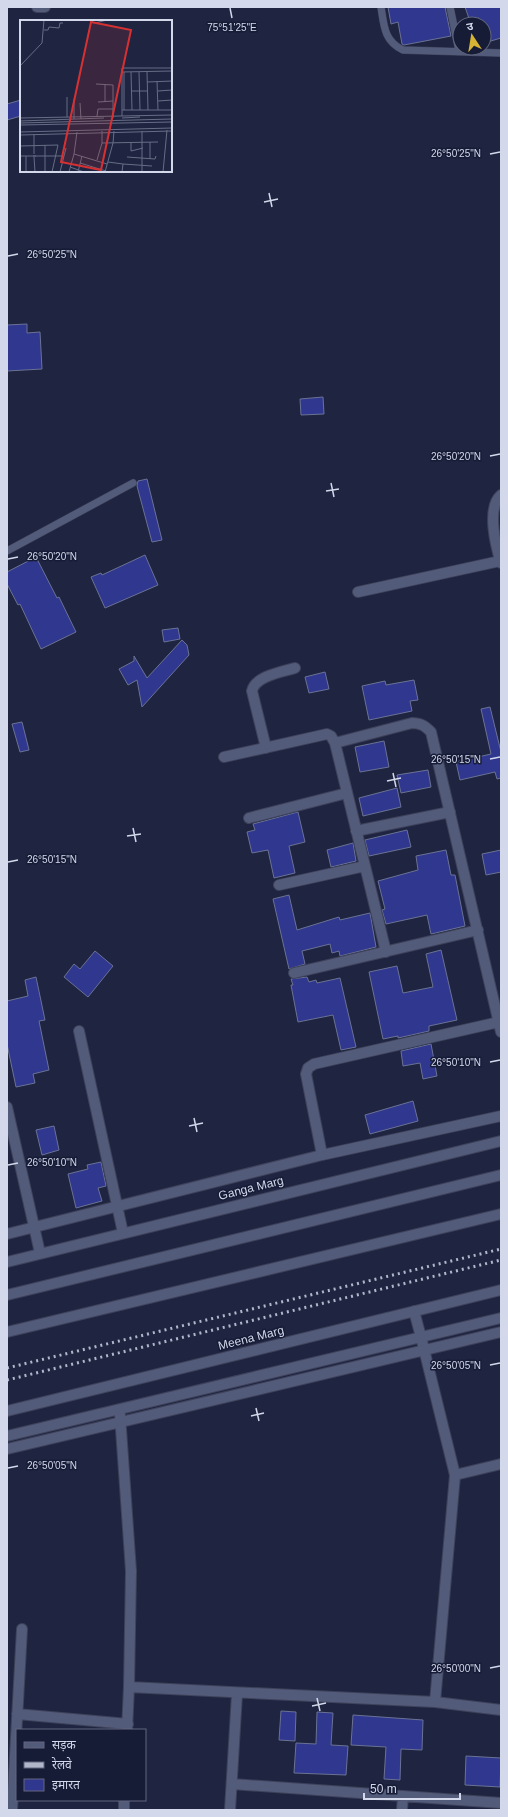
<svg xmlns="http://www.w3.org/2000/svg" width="508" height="1817" viewBox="0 0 508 1817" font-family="Arial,'Noto Sans Devanagari',sans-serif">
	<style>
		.building { fill: #30378f; stroke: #6a7294 }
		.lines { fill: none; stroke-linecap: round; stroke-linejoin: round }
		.lane-casing { stroke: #3e425a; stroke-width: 8 }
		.street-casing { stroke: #3e425a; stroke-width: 12 }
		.secondary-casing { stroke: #3e425a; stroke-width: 12 }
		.lane { stroke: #535b7b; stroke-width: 7 }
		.street { stroke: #535b7b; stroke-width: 10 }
		.secondary { stroke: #535b7b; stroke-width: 10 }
		.rail { stroke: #b1b6cb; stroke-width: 3; stroke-dasharray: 2 4; stroke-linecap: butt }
		.ticks { fill: none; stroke: #d3d8eb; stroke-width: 1.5 }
		.labels { text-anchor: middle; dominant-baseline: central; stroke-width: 3; stroke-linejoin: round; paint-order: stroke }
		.street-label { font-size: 12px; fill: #d3d8eb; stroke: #161b36 }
		.inset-road { fill: none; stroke: #676d85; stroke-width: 1 }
		.view { fill: #d63132; fill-opacity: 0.15; stroke: #d63132; stroke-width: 2 }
		.inset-edge { fill: none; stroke: #d3d8eb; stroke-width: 2 }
		.ticks-label { font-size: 10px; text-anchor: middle; fill: #d3d8eb; stroke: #161b36; stroke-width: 3; stroke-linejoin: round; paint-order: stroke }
	</style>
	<rect width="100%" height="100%" fill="#1f2541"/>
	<path class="building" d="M388,7H445L451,36L404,45L402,44L398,22L391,24Z
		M465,7H501V38L484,43V24H471Z
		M21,100V116L7,120V104Z
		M27,324V333L40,332L42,369L7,371V325Z
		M323,397L324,414L301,415L300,399Z
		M147,479L162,540L152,542L137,486L138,481Z
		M145,555L158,585L105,608L91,577L101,573L102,575Z
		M36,557L57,598L59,597L76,632L41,649L20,604L18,605L7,584V572Z
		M178,628L180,639L164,642L162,630Z
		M182,640L187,645L189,655L142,707L137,680L128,685L119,669L134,661V656L147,678Z
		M325,672L329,689L309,693L305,677Z
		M414,680L418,700L410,701L412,711L369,720L362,686L385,681L386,685Z
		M490,707L501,752V778L497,779L495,772L460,780L456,762L491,754L481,709Z
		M22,722L29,750L20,752L12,724Z
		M384,741L389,767L360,772L355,747Z
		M428,770L431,787L401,793L397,775Z
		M397,788L401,807L363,816L359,798Z
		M298,812L305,842L289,846L295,873L274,878L268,850L252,853L247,832L255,830L253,824Z
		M407,830L411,847L369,856L365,840Z
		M353,843L356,861L331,867L327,850Z
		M446,850L451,875H455L465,926L431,934L427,915L386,924L382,910L385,909L378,881L418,870L416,856Z
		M501,850V872L486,875L482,854Z
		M289,895L297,930L339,917L340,920L370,913L376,947L340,956L339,951L332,953L330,944L302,951L305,964L289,969L273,899Z
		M441,950L457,1020L429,1026V1031L398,1038V1036L383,1039L369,972L397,966L403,993L433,987L426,954Z
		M95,951L113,966L88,997L64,977L74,964L80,969Z
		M36,977L45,1020L39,1021L49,1070L33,1074L35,1083L16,1087L7,1044V1001L28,996L25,980Z
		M307,977L309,982L316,980L317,983L340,978L356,1047L341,1050L333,1015L298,1022L291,985H293L291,979Z
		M431,1044L437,1076L423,1079L420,1063L403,1066L401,1051Z
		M413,1101L418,1121L370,1134L365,1115Z
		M54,1126L59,1150L42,1155L36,1130Z
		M101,1162L106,1186L98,1188L102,1201L76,1208L68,1174L88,1169L87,1165Z
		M281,1711L296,1712L295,1741L279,1740Z
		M317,1712L333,1713L331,1745L348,1746L346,1775L294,1773L296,1743L316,1744Z
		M353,1715L423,1720L422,1750L401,1749L400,1780L384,1779L386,1747L351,1745Z
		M466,1756L501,1758L500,1787L465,1785Z"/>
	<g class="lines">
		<defs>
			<path id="lane" d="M381,7C384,26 384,41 403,50L501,53
				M450,7L459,51
				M7,551L133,483"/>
			<path id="street" d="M37,7H45
				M501,495C486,508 496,547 501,563
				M358,592L500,561
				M335,743L386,952
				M266,748L252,691C255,676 282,672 295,668
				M224,757L327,734L331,736L335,743L412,723C421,723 425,726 431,732L501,1032
				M249,818L347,793
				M356,831L450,812
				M279,885L365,866
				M294,973L478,930
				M79,1031L123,1233
				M7,1107L40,1253
				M322,1155L306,1074L308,1068L314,1064L499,1022
				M7,1234L322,1155L501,1116
				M7,1332L501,1214
				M421,1337L455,1475L435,1702
				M120,1415L131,1571L129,1687
				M7,1449L501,1332
				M455,1475L501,1464
				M17,1714L128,1724
				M127,1730L129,1687L435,1702L501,1710
				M232,1784L501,1803
				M12,1810L22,1629
				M124,1810V1800
				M230,1810L237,1694
				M402,1810L403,1796"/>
			<path id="secondary" d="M7,1262L501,1141
				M7,1295L501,1175
				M414,1311L421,1337
				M7,1411L501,1290
				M7,1436L501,1318"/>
		</defs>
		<use href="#lane" class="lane-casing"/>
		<use href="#street" class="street-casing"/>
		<use href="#secondary" class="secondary-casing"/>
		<use href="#lane" class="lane"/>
		<use href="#street" class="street"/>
		<use href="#secondary" class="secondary"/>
		<path class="rail" d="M7,1368L501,1249
			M7,1380L501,1260"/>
	</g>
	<path class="ticks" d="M230,8L232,18M490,154L500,152M269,193L272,207M264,202L278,199M8,256L18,254M490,456L500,454M331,483L334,497M326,491L339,489M8,559L18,557M490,759L500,757M393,773L396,787M387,781L401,778M133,828L136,842M127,836L141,834M8,862L18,860M490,1062L500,1060M194,1118L197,1132M189,1126L203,1123M8,1165L18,1163M490,1365L500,1363M256,1408L259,1421M251,1416L264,1413M8,1468L18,1466M490,1668L500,1666M317,1698L320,1711M312,1706L326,1703"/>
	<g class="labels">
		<g class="street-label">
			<text transform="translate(251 1188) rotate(-14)">Ganga Marg</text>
			<text transform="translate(251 1338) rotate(-14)">Meena Marg</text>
		</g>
	</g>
	<g transform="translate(20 20)">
		<rect width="152" height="152" fill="#1f2541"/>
		<path class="inset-road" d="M69,0L75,3L87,0M24,10H28L29,7L39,8L40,3H43M0,46L22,23L24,0M101,52L152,51M104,52V90M111,52L112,90M119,52L120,90M127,52L128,90M137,61L138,90M127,62L152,61M76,64L93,65V98M85,65V82M112,71H127M138,71L152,70M54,79V99M138,81L152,80M78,82L93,81M60,83L61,99M102,90H152M77,96L78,89H93M102,96V48H152M47,97V77M0,98L152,95M102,98L120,97M0,101L84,98M0,103L152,99M0,105L152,102M0,112L152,108M14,114V134M0,115L152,111M111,122V131L123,128M130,122V139M82,123L138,122M25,125V152M0,126L38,125L32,152M54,134L57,112M0,136H16H13M6,136V152M16,136H44M14,137L15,152M107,137L135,139L136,136M77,140L82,123V111M88,142L103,144M60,143L86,151M50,147L64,152M40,152L46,128M49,152L54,134L87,144M58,152L62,136M85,152L93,123L94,111M102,152L103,144L132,146M122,152V111M143,152L147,110"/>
		<path class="view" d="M71,2L111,10L81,150L41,142Z"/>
		<rect width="152" height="152" class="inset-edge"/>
	</g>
	<g class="ticks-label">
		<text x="232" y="31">75°51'25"E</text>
		<text x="456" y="157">26°50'25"N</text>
		<text x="52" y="258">26°50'25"N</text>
		<text x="456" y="460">26°50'20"N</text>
		<text x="52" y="560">26°50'20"N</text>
		<text x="456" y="763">26°50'15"N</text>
		<text x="52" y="863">26°50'15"N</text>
		<text x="456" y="1066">26°50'10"N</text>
		<text x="52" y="1166">26°50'10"N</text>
		<text x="456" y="1369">26°50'05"N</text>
		<text x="52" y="1469">26°50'05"N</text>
		<text x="456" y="1672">26°50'00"N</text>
	</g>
	<rect width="508" height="1817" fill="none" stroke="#d3d8eb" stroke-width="16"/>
	<rect x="16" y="1729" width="130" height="72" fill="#161b36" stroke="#62677e"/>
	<rect x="24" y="1742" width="20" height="6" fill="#535b7b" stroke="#62677e"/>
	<text x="52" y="1749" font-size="12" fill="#d3d8eb">सड़क</text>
	<rect x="24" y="1762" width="20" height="6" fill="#b1b6cb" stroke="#62677e"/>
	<text x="52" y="1769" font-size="12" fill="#d3d8eb">रेलवे</text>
	<rect x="24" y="1779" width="20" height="12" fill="#30378f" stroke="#62677e"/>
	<text x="52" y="1789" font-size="12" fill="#d3d8eb">इमारत</text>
	<g transform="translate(472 36) rotate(348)"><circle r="19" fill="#161b36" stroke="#62677e"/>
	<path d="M0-3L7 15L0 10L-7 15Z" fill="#d6b534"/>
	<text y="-6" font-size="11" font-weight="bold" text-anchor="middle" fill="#d3d8eb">उ</text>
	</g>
	<path d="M364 1793v6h96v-6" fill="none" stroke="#d3d8eb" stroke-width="2"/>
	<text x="370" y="1793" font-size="12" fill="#d3d8eb" stroke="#161b36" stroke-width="3" paint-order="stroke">50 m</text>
</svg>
